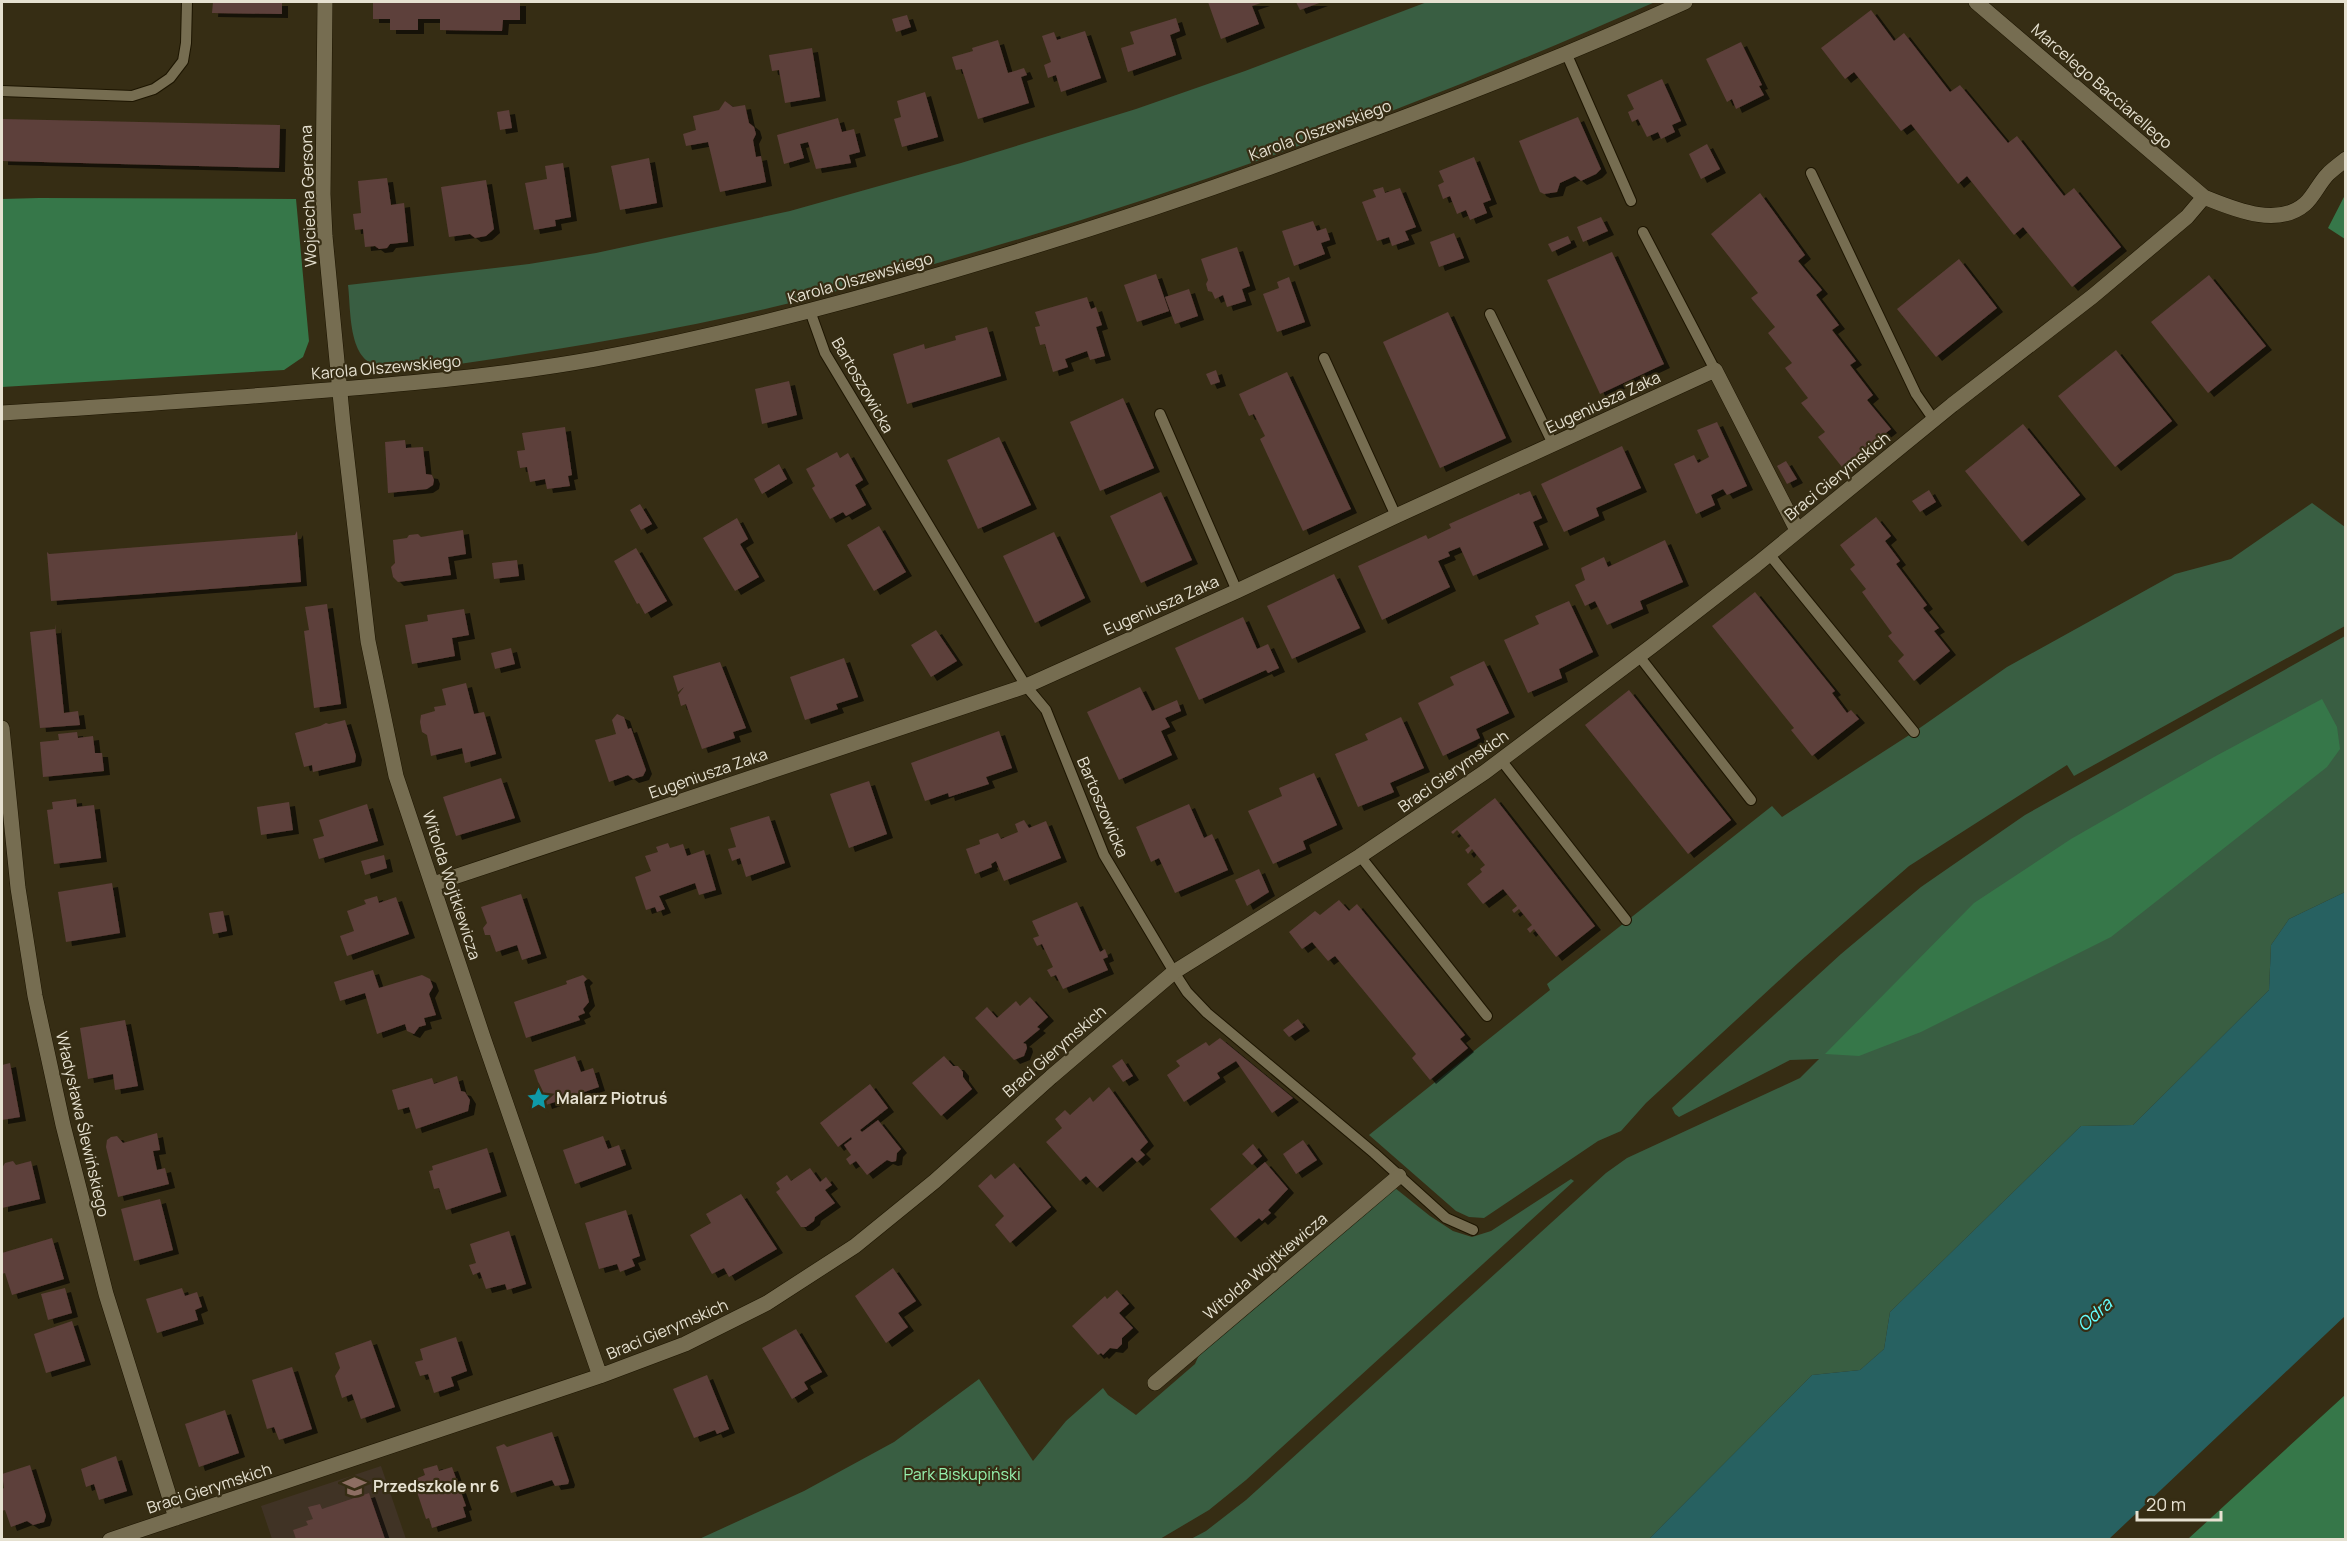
<svg xmlns="http://www.w3.org/2000/svg" width="2347" height="1541" viewBox="0 0 2347 1541" font-family="Manrope,sans-serif">
	<style>
		.education { fill: #403325 }
		.green { fill: #395e42 }
		.forest { fill: #367749 }
		.water { fill: #276161 }
		.building { fill: #5d3f3b; filter: url(#shadow) }
		.lines { fill: none; stroke-linecap: round; stroke-linejoin: round }
		.lane-casing { stroke: #1d1500; stroke-width: 12 }
		.street-casing { stroke: #1d1500; stroke-width: 16 }
		.secondary-casing { stroke: #1d1500; stroke-width: 16 }
		.lane { stroke: #766d51; stroke-width: 10 }
		.street { stroke: #766d51; stroke-width: 15 }
		.secondary { stroke: #766d51; stroke-width: 15 }
		.labels { text-anchor: middle; dominant-baseline: central; stroke-width: 4.5; stroke-linejoin: round; paint-order: stroke }
		.street-label { font-size: 16px; fill: #e6e1d1; stroke: #362d14 }
		.poi-label { font-size: 16px; font-weight: bold; fill: #e6e1d1; stroke: #362d14; text-anchor: start }
		.park-label { font-size: 16px; fill: #96f1ad; stroke: #362d14 }
		.water-label { font-size: 18px; font-style: italic; fill: #64fefe; stroke: #362d14 }
	</style>
	<defs>
		<filter id="shadow"><feDropShadow dx="6" dy="4" stdDeviation="0" flood-color="#0009"/></filter>
	</defs>
	<rect width="100%" height="100%" fill="#362d14"/>
	<path class="education" d="M381,1466L406,1539H272L261,1506Z"/>
	<path class="green" d="M1427,2H1655C1436,99 1212,183 982,250C897,275 811,300 724,318C621,340 519,356 415,370L414,364C402,365 388,368 376,365C348,358 351,309 348,285L529,264L596,253L790,211L961,163L1136,109L1245,71Z
		M2312,503L2345,527V626L2074,776L2067,765L1909,866L1798,963L1646,1103L1621,1131L1598,1141L1484,1218L1469,1217L1456,1211L1369,1135L1550,990L1547,984L1772,806L1782,817L1914,732L2007,667L2175,574L2231,559Z
		M2345,636V892L2289,919L2271,945L2269,990L2133,1125L2081,1126L1890,1312L1884,1349L1860,1370L1812,1375L1649,1539L1189,1540L1206,1531L1246,1500L1606,1173L1627,1158L1800,1078L1819,1059L1790,1060L1679,1117L1675,1114L1672,1108L1841,954L1921,887L2025,815Z
		M1571,1179L1574,1181L1246,1480L1209,1510L1160,1539L697,1540L804,1491L894,1442L979,1379L1033,1461L1066,1421L1103,1388L1108,1395L1136,1415L1195,1364L1199,1355L1395,1188L1430,1216L1453,1231L1472,1237L1491,1231Z"/>
	<path class="forest" d="M2345,195V239L2328,228Z
		M39,198L296,199L309,341L303,357L284,370L2,387V199Z
		M2322,699L2337,727L2340,749L2327,767L2111,937L1921,1032L1859,1056L1825,1054L1974,903L2071,839L2214,757Z
		M2345,1395V1539H2188Z"/>
	<path class="water" d="M2345,892V1316L2109,1539H1649L1812,1375L1860,1370L1884,1349L1890,1312L2081,1126L2133,1125L2269,990L2271,945L2289,919Z"/>
	<path class="building" d="M213,2H282V14L212,13Z
		M373,2H520V20H503L502,31L440,30V19H418V30H390V19H373Z
		M1208,2H1264L1252,6L1259,24L1221,39Z
		M1296,2H1322L1300,10Z
		M1871,10L1894,41L1904,33L1950,92L1960,85L2008,143L2017,136L2064,196L2074,188L2121,247L2072,287L2023,227L2014,235L1967,176L1958,184L1911,124L1901,131L1854,72L1845,79L1821,48Z
		M907,15L911,27L896,32L892,19Z
		M1176,18L1180,31L1170,35L1176,55L1128,72L1121,48L1134,44L1130,32Z
		M1085,31L1101,78L1061,92L1056,75L1048,78L1044,65L1051,62L1042,36L1054,32L1057,40Z
		M998,40L1008,73L1024,68L1027,75L1021,77L1029,103L978,119L962,69L956,70L952,57L973,51L972,48Z
		M1741,42L1762,85L1759,86L1764,95L1736,109L1732,99L1727,102L1706,59Z
		M812,48L820,97L785,103L779,70L772,71L769,55Z
		M1662,79L1681,121L1672,125L1675,132L1661,139L1658,132L1647,137L1638,119L1632,122L1628,112L1634,109L1627,95Z
		M925,92L938,137L902,147L894,119L901,117L897,101Z
		M725,101L733,107L745,105L749,123L754,127L756,134L753,140L756,157L761,156L766,182L720,192L708,142L686,146L683,134L696,130L693,116L719,110Z
		M509,110L512,128L500,130L497,112Z
		M1578,117L1601,169L1596,174L1581,181L1575,176L1560,183L1557,192L1544,194L1540,192L1519,141Z
		M838,118L842,132L854,129L860,152L849,155L851,163L816,169L808,142L800,144L804,158L784,164L777,135Z
		M2,119L280,125L279,168L2,161Z
		M1707,144L1720,169L1701,179L1689,154Z
		M1474,157L1491,200L1483,203L1487,213L1470,220L1466,210L1457,214L1450,196L1443,199L1438,185L1444,182L1439,171Z
		M649,158L657,203L620,210L611,166Z
		M563,163L571,217L555,220L556,226L534,230L525,183L547,179L545,166Z
		M387,178L391,205L404,203L408,242L390,244L387,248L379,249L375,246L365,247L363,229L355,230L353,214L361,213L358,181Z
		M486,180L494,229L486,236L475,238L470,234L449,237L441,187Z
		M1383,187L1385,193L1400,188L1416,227L1405,231L1409,240L1392,246L1389,237L1377,241L1362,202L1376,197L1373,190Z
		M1760,193L1805,255L1798,261L1822,290L1816,295L1839,325L1832,330L1856,361L1850,365L1873,395L1867,400L1891,429L1842,467L1818,437L1825,432L1801,403L1808,398L1785,368L1792,363L1768,333L1775,327L1751,298L1758,293L1711,234Z
		M1601,217L1608,231L1583,242L1577,227Z
		M1313,221L1317,231L1326,228L1330,240L1321,243L1325,254L1294,266L1282,231Z
		M1454,233L1464,258L1439,267L1430,242Z
		M1568,236L1571,243L1552,252L1548,244Z
		M1237,247L1250,286L1242,289L1246,301L1227,307L1223,295L1215,299L1212,292L1208,291L1206,284L1208,280L1201,259Z
		M1612,252L1664,364L1600,394L1547,280Z
		M1959,259L1997,308L1936,357L1897,309Z
		M1156,274L1169,311L1137,322L1124,285Z
		M2209,275L2266,346L2208,393L2151,322Z
		M1289,277L1305,322L1277,332L1263,294L1279,288L1277,282Z
		M1189,289L1198,316L1175,324L1165,297Z
		M1087,297L1091,309L1096,307L1102,325L1096,327L1105,356L1090,360L1087,351L1065,359L1068,367L1053,372L1045,344L1040,345L1035,327L1040,326L1035,312Z
		M1448,312L1506,438L1440,468L1383,342Z
		M987,327L1001,376L907,404L893,354L924,344L925,349L956,340L955,336Z
		M2116,350L2172,421L2115,467L2058,396Z
		M1216,370L1220,382L1211,385L1206,374Z
		M1287,372L1351,509L1303,531L1260,439L1265,436L1254,414L1249,416L1239,394Z
		M789,381L797,415L762,424L755,389Z
		M1123,398L1154,468L1100,491L1070,422Z
		M1717,422L1747,486L1727,495L1723,489L1711,495L1715,505L1696,514L1674,464L1694,455L1698,463L1709,457L1697,430Z
		M2023,424L2080,495L2022,542L1965,471Z
		M565,427L572,475L568,476L570,486L547,489L545,479L530,482L527,467L520,468L517,451L525,450L522,433Z
		M999,437L1031,505L978,529L947,460Z
		M405,440L406,448L423,447L426,474L432,475L434,480L433,485L427,489L388,493L385,442Z
		M1622,446L1641,488L1596,508L1599,516L1564,532L1541,484Z
		M837,452L840,458L848,453L863,480L855,485L866,505L846,516L843,512L830,519L812,488L815,486L806,469Z
		M1786,461L1797,479L1787,484L1777,466Z
		M779,464L787,479L762,494L754,479Z
		M1929,490L1936,502L1920,512L1912,501Z
		M1530,491L1542,518L1533,522L1543,545L1473,576L1460,547L1448,552L1450,556L1438,561L1450,587L1382,620L1358,566L1426,535L1428,539L1451,528L1449,524L1519,493L1520,495Z
		M1161,492L1192,560L1141,583L1110,516Z
		M640,504L652,524L641,530L630,510Z
		M1876,517L1891,536L1885,541L1900,561L1896,564L1927,605L1923,608L1939,628L1934,631L1950,651L1914,681L1898,661L1904,655L1888,636L1892,633L1862,592L1866,589L1850,569L1855,565L1840,545Z
		M737,518L748,539L740,544L759,577L735,591L703,538Z
		M879,526L906,572L874,591L847,545Z
		M463,530L466,554L448,557L451,575L398,582L393,577L391,567L395,563L393,540L407,538L409,535L418,534L421,537Z
		M297,531L301,582L51,601L47,552L49,554L295,535Z
		M1054,532L1085,598L1035,623L1003,556Z
		M1665,540L1683,582L1640,601L1643,609L1607,625L1595,601L1585,606L1575,585L1585,580L1581,568L1604,557L1608,567Z
		M636,548L667,601L645,614L639,603L637,604L614,561Z
		M517,560L519,576L494,579L492,563Z
		M1334,574L1360,628L1292,659L1267,606Z
		M1755,592L1835,691L1832,693L1847,713L1851,710L1859,719L1812,756L1791,730L1794,728L1712,626Z
		M1569,601L1593,652L1559,669L1562,678L1528,693L1504,640L1539,624L1535,616Z
		M327,604L341,704L314,708L304,631L309,630L305,607Z
		M464,609L469,635L452,638L455,656L412,664L405,625L428,621L427,615Z
		M1243,617L1257,649L1268,644L1279,668L1268,673L1266,670L1199,700L1175,648Z
		M55,624L64,713L78,711L80,725L40,728L30,632L55,629Z
		M936,630L957,661L931,677L911,645Z
		M511,648L515,664L495,669L491,653Z
		M844,658L858,697L836,704L838,709L805,720L790,677Z
		M1484,661L1509,713L1476,729L1480,738L1443,756L1418,703L1454,685L1450,677Z
		M720,662L746,728L733,732L735,738L702,749L686,704L681,706L678,695L684,687L678,692L673,676Z
		M466,683L474,714L484,712L496,754L465,763L462,748L431,756L427,735L422,732L420,722L421,715L435,711L434,707L446,705L442,689Z
		M1140,687L1152,711L1177,700L1181,711L1165,718L1170,727L1161,731L1172,755L1119,780L1087,712Z
		M1629,690L1731,820L1688,854L1585,725Z
		M617,714L624,717L628,729L631,728L646,770L643,776L633,779L628,775L609,782L595,740L616,734L612,720Z
		M1401,717L1424,768L1390,783L1394,792L1392,793L1358,807L1335,754L1368,740L1365,734Z
		M345,720L356,756L355,762L313,772L312,765L304,767L295,733L320,726L326,723L329,724Z
		M999,731L1012,768L986,777L989,784L949,797L948,793L925,801L911,763Z
		M77,732L78,738L93,736L95,753H102L104,771L43,777L40,742L59,740L58,734Z
		M1314,773L1337,825L1303,841L1306,849L1273,864L1248,811L1282,796L1279,788Z
		M501,778L515,818L456,836L443,797Z
		M869,781L887,834L849,848L830,794Z
		M1495,798L1595,926L1556,957L1534,929L1530,933L1527,929L1532,925L1519,909L1514,913L1512,910L1517,906L1503,889L1483,904L1467,884L1482,872L1480,869L1485,865L1472,849L1468,854L1466,851L1465,850L1470,846L1457,830L1453,834L1451,832Z
		M76,799L77,807L94,805L101,858L54,864L47,810L53,809L52,802Z
		M289,802L293,830L261,835L257,807Z
		M367,804L378,841L319,859L313,839L324,836L319,820Z
		M1189,804L1204,838L1212,834L1228,870L1175,893L1159,858L1151,862L1136,827Z
		M769,816L785,863L746,877L740,858L732,861L728,849L736,847L730,828Z
		M1024,820L1029,828L1046,821L1061,858L1004,881L996,861L991,864L992,867L975,874L966,849L980,844L979,840L998,833L1001,839L1018,832L1015,824Z
		M668,843L670,848L683,844L687,856L704,850L716,890L699,895L695,883L659,896L665,909L657,912L655,907L646,910L635,877L651,871L645,856L658,852L656,847Z
		M384,855L387,868L365,875L361,861Z
		M1259,869L1269,892L1247,906L1235,880Z
		M112,883L120,933L66,942L58,892Z
		M521,894L541,954L522,960L517,945L496,952L490,935H485L483,928L487,923L481,907Z
		M377,896L379,903L396,897L409,934L347,956L340,936L354,931L347,911L366,904L364,900Z
		M1339,900L1349,911L1357,904L1465,1035L1460,1039L1468,1048L1430,1080L1412,1058L1416,1054L1335,956L1328,961L1312,942L1302,949L1289,932L1315,911L1320,915Z
		M1077,902L1100,952L1105,949L1108,957L1103,959L1108,970L1063,989L1056,975L1051,977L1047,970L1053,967L1042,944L1037,946L1033,938L1039,936L1032,921Z
		M223,911L227,931L213,934L209,913Z
		M373,970L379,988L422,975L430,979L433,987L429,994L436,1015L424,1018L426,1025L419,1027L414,1034L407,1031L405,1024L377,1034L365,993L340,1001L334,982Z
		M583,975L587,979L584,982L589,1002L583,1009L585,1013L578,1016L580,1020L526,1038L514,1002L567,984L566,981Z
		M1030,997L1048,1017L1037,1027L1040,1029L1023,1043L1026,1044L1027,1048L1024,1056L1014,1060L975,1018L987,1007L997,1018L1016,1001L1020,1006Z
		M1298,1019L1304,1027L1289,1037L1283,1030Z
		M125,1020L138,1086L115,1090L113,1074L88,1079L80,1028Z
		M1220,1038L1293,1098L1272,1113L1236,1061L1217,1073L1220,1078L1184,1102L1167,1075L1180,1066L1176,1061L1206,1042L1209,1046Z
		M575,1056L581,1072L593,1068L599,1087L546,1105L534,1070Z
		M944,1056L953,1066H958L963,1072V1077L972,1089L941,1116L912,1083Z
		M1122,1059L1133,1076L1123,1082L1112,1066Z
		M10,1063L20,1117L2,1120V1065Z
		M457,1076L461,1091L465,1092L470,1100L468,1111L416,1129L409,1107L398,1110L392,1090L432,1078L434,1084Z
		M870,1084L888,1108L860,1130L862,1132L878,1120L901,1149L897,1153L896,1161L892,1162L887,1160L867,1175L856,1161L850,1165L846,1159L851,1155L844,1145L852,1139L851,1137L838,1147L820,1123Z
		M1109,1087L1148,1142L1140,1150L1145,1155L1137,1162L1132,1157L1097,1188L1086,1176L1080,1181L1046,1142L1062,1128L1055,1119L1065,1110L1070,1115L1090,1097L1093,1102Z
		M157,1133L160,1150L153,1151L157,1170L165,1168L169,1184L118,1197L106,1147L107,1140L111,1137L117,1136L123,1143Z
		M603,1136L608,1149L619,1145L626,1165L575,1184L563,1150Z
		M1303,1140L1317,1160L1296,1174L1283,1154Z
		M1253,1144L1262,1156L1252,1165L1242,1154Z
		M487,1148L501,1192L446,1210L439,1188L434,1189L429,1171L433,1170L432,1166Z
		M13,1161L16,1165L31,1161L40,1199L2,1208V1168L5,1163Z
		M1265,1162L1288,1189L1268,1210L1271,1213L1262,1221L1259,1218L1235,1238L1210,1209Z
		M1014,1163L1051,1207L1010,1243L995,1225L1004,1216L978,1186L991,1174L995,1179Z
		M810,1168L820,1182L826,1177L832,1185L825,1190L835,1203L815,1217L814,1221L806,1227H801L776,1192L780,1189L776,1183L787,1175L791,1181Z
		M741,1194L777,1249L729,1277L724,1268L712,1274L690,1235L711,1223L706,1214Z
		M160,1199L173,1250L134,1261L121,1209Z
		M626,1210L640,1256L632,1259L635,1266L620,1272L617,1264L599,1269L585,1223Z
		M509,1231L526,1284L507,1290L505,1284L486,1289L480,1272L473,1275L469,1265L476,1263L470,1244Z
		M52,1238L64,1279L12,1295L5,1273L2,1274V1253Z
		M893,1268L916,1301L898,1313L908,1327L886,1343L855,1296Z
		M65,1288L72,1313L48,1320L41,1294Z
		M182,1288L185,1296L197,1292L202,1307L195,1310L198,1320L157,1333L146,1299Z
		M1117,1290L1129,1304L1119,1313L1133,1328L1122,1338V1344L1117,1349L1110,1348L1103,1355L1101,1353L1098,1355L1072,1326L1105,1296L1107,1299Z
		M72,1321L85,1361L46,1373L34,1334Z
		M796,1329L822,1372L804,1382L808,1389L792,1399L762,1348Z
		M456,1337L467,1371L451,1377L454,1386L434,1393L428,1374L420,1376L415,1362L423,1360L420,1349Z
		M371,1340L395,1407L361,1419L352,1394L342,1398L335,1376L340,1368L335,1353Z
		M292,1367L312,1429L279,1440L274,1427L267,1429L252,1380Z
		M707,1375L729,1429L717,1434L715,1430L694,1438L673,1389Z
		M225,1410L239,1453L199,1467L185,1424Z
		M552,1432L569,1481L568,1484L555,1486L552,1480L511,1493L496,1447L504,1444L507,1447Z
		M116,1456L127,1491L99,1500L94,1484L86,1487L81,1469Z
		M30,1465L46,1516L44,1522L33,1525L27,1521L11,1527L5,1510L2,1511V1489L4,1488L2,1474Z
		M437,1465L439,1471L452,1467L466,1506L463,1507L466,1517L432,1528L429,1518L426,1519L413,1480L425,1475L423,1469Z
		M369,1493L385,1539H296L293,1530L308,1525L306,1521L313,1519L308,1507L320,1504L322,1509Z"/>
	<g class="lines">
		<defs>
			<path id="lane" d="M1567,55L1631,201
				M2,91L132,96L154,89L170,78L183,61L186,43L187,2
				M1811,173L1916,394L1934,420
				M1643,232L1715,370
				M810,311L825,353L1003,649L1026,686L1046,710L1104,855L1174,972L1187,992L1207,1013L1374,1153L1446,1218L1473,1230
				M1490,314L1553,444
				M1324,358L1396,516
				M1160,414L1237,591
				M1769,554L1914,732
				M1639,656L1751,800
				M1501,760L1626,920
				M1360,856L1487,1016"/>
			<path id="street" d="M325,2L323,194L325,236L343,424L368,641L396,776L483,1037L600,1376
				M1976,2L2204,197C2234,209 2277,228 2305,204C2314,196 2319,183 2328,174C2333,169 2340,164 2346,159
				M2,728L18,888L35,996L63,1125L106,1294L176,1518
				M433,884L1026,686L1237,591L1396,516L1715,370L1797,530
				M1155,1383L1399,1176
				M110,1540L600,1376L685,1344L767,1303L855,1246L935,1181L1051,1077L1174,972L1360,856L1485,772L1652,646L1756,565L1952,405L2093,296L2187,217L2204,197"/>
			<path id="secondary" d="M2,413C98,407 194,401 290,393C392,385 494,377 595,359C713,337 830,307 945,273C1072,236 1195,196 1319,149C1444,103 1564,57 1685,2"/>
		</defs>
		<use href="#lane" class="lane-casing"/>
		<use href="#street" class="street-casing"/>
		<use href="#secondary" class="secondary-casing"/>
		<use href="#lane" class="lane"/>
		<use href="#street" class="street"/>
		<use href="#secondary" class="secondary"/>
	</g>
	<defs>
		<symbol id="sight-bare" viewBox="-9 -9 18 18"><path d="M0-6L1.8-2.2L6-1.7L2.9 1.2L3.7 5.4L0 3.3L-3.7 5.4L-2.9 1.2L-6-1.7L-1.8-2.2Z" fill="#0f9aa8" stroke="#362d14" stroke-width="2.5" paint-order="stroke"/></symbol>
		<symbol id="school-bare" viewBox="-9 -9 18 18"><path d="M0-5L7-2L0 1L-7-2ZM-4 1L0 2.5L4 1V4Q0 6-4 4Z" fill="#8d6e63" stroke="#362d14" stroke-width="2.5" paint-order="stroke"/></symbol>
	</defs>
	<g fill-rule="evenodd">
		<use href="#sight-bare" x="522" y="1082" width="33" height="33"/>
		<use href="#school-bare" x="338" y="1470" width="33" height="33"/>
	</g>
	<g class="labels">
		<g class="street-label">
			<text transform="translate(2102 86) rotate(41)">Marcelego Bacciarellego</text>
			<text transform="translate(1320 130) rotate(-20)">Karola Olszewskiego</text>
			<text transform="translate(308 196) rotate(-92)">Wojciecha Gersona</text>
			<text transform="translate(860 278) rotate(-16)">Karola Olszewskiego</text>
			<text transform="translate(386 367) rotate(-5)">Karola Olszewskiego</text>
			<text transform="translate(863 385) rotate(60)">Bartoszowicka</text>
			<text transform="translate(1603 402) rotate(-25)">Eugeniusza Zaka</text>
			<text transform="translate(1837 476) rotate(-39)">Braci Gierymskich</text>
			<text transform="translate(1161 605) rotate(-24)">Eugeniusza Zaka</text>
			<text transform="translate(1453 771) rotate(-35)">Braci Gierymskich</text>
			<text transform="translate(708 773) rotate(-19)">Eugeniusza Zaka</text>
			<text transform="translate(1103 807) rotate(67)">Bartoszowicka</text>
			<text transform="translate(452 885) rotate(72)">Witolda Wojtkiewicza</text>
			<text transform="translate(1054 1051) rotate(-41)">Braci Gierymskich</text>
			<text transform="translate(83 1124) rotate(77)">Władysława Ślewińskiego</text>
			<text transform="translate(1265 1266) rotate(-40)">Witolda Wojtkiewicza</text>
			<text transform="translate(667 1329) rotate(-23)">Braci Gierymskich</text>
			<text transform="translate(209 1488) rotate(-18)">Braci Gierymskich</text>
		</g>
		<g class="poi-label">
			<text x="556" y="1098">Malarz Piotruś</text>
			<text x="373" y="1486">Przedszkole nr 6</text>
		</g>
		<g class="park-label">
			<text x="962" y="1474">Park Biskupiński</text>
		</g>
		<g class="water-label">
			<text transform="translate(2094 1314) rotate(-42)">Odra</text>
		</g>
	</g>
	<rect width="2347" height="1541" fill="none" stroke="#e6e1d1" stroke-width="6"/>
	<path d="M2137 1511v9h84v-9" fill="none" stroke="#e6e1d1" stroke-width="3"/>
	<text x="2146" y="1511" font-size="18" fill="#e6e1d1" stroke="#362d14" stroke-width="4.5" paint-order="stroke">20 m</text>
</svg>
